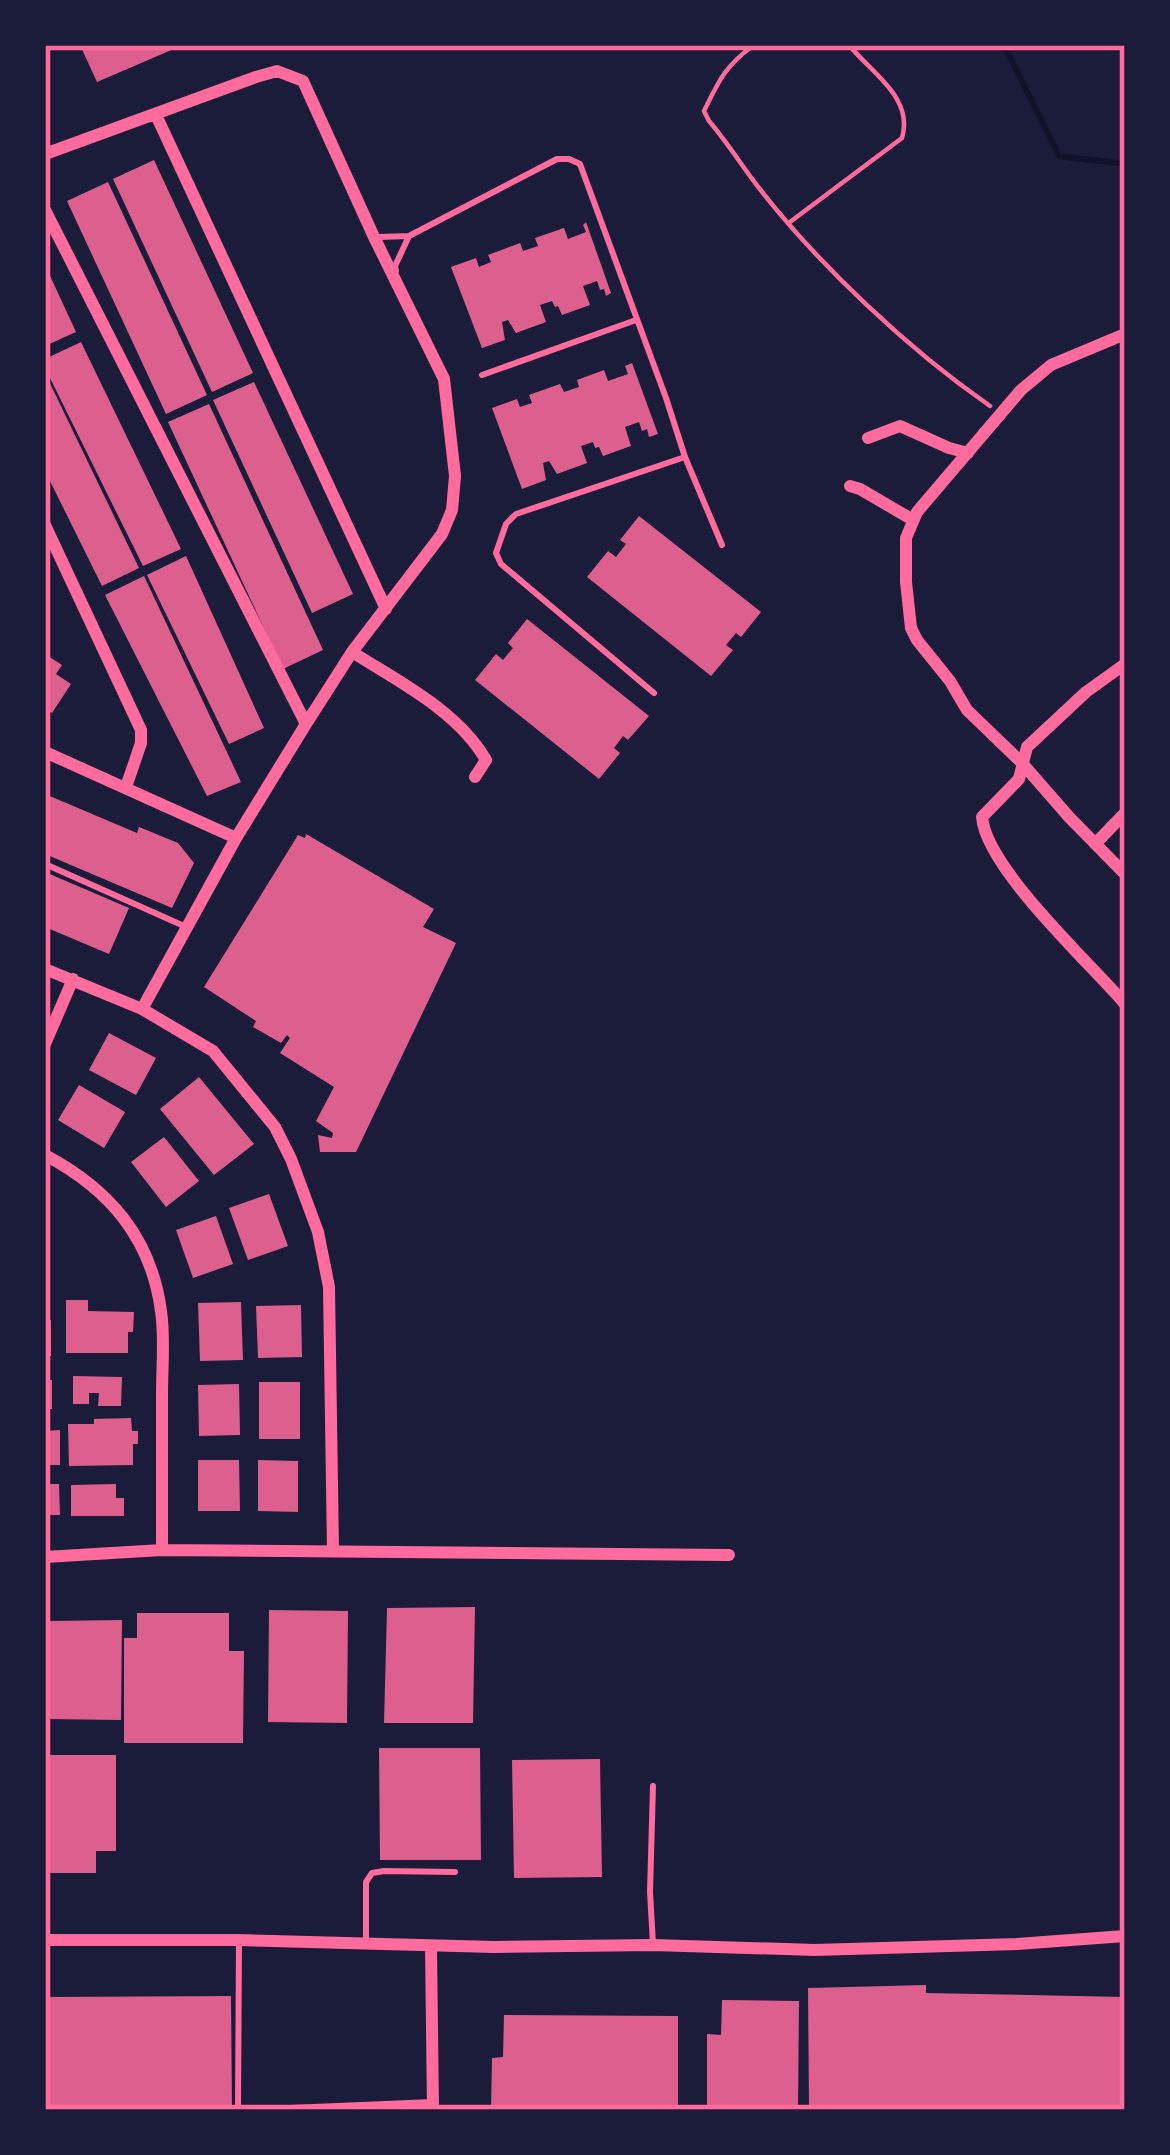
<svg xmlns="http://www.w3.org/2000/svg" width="1170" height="2155" viewBox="0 0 1170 2155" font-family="'Roboto Condensed',sans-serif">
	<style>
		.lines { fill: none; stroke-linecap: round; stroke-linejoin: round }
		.stream { stroke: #12122b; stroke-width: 6 }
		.building { fill: #dd5f8e }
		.path { stroke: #ff6b9d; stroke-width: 4.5 }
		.service { stroke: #ff6b9d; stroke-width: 6 }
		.minor { stroke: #ff6b9d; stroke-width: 12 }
		.neatline { fill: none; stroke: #ff6b9d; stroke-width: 4.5 }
	</style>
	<rect width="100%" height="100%" fill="#1b1b3a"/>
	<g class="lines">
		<path class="stream" d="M1004,45L1059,156L1125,164"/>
	</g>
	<path class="building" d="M80,45H183L97,82Z
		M154,160L253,373L212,392L113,179Z
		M108,182L207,395L166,414L67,201Z
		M586,222L611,293L606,296L604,289L600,290L597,281L583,286L590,305L562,315L558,306L555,307L552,301L540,305L546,322L516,333L508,320L502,322L505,340L482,348L451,267L476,258L479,267L491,262L488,255L520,243L523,251L538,246L535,238L564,228L568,239L586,232L583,225Z
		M45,265L76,332L45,346Z
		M81,342L181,549L143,566L45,368V359Z
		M632,363L658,434L649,437L647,429L642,431L639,422L625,427L631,446L603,456L599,447L595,448L593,442L581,446L587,463L557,474L549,461L543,463L546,480L522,489L492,408L517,399L520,407L532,403L529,395L560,384L564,392L579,387L577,380L604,370L608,381L628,374L625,366Z
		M45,373L139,568L102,586L45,471Z
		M254,382L353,594L312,613L213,400Z
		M209,404L323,650L283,669L168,422Z
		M639,516L761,612L741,637L736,633L726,645L733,650L711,676L587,577L608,551L616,557L626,544L620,540Z
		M186,556L264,728L229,744L147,575Z
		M144,576L241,782L207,796L105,595Z
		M527,619L649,716L628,740L623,736L614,748L620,753L599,779L475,680L496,654L503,660L513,648L508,643Z
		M45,654L62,665L56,674L71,684L52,713L45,709Z
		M45,794L137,833L139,827L178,843L194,863L172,908L45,854Z
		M306,834L434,909L423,927L456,943L356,1152H320L318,1135L332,1138L333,1133L316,1121L334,1087L280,1053L290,1038L287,1035L281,1043L253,1027L256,1021L204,987L298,835L305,838Z
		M45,872L129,908L109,954L45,927Z
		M109,1033L156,1058L136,1095L89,1070Z
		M199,1077L254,1144L214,1175L160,1109Z
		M79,1085L125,1112L104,1148L58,1120Z
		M164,1137L199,1181L166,1207L131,1162Z
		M269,1194L288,1246L248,1260L229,1208Z
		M216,1216L233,1264L193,1278L176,1230Z
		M66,1300H88V1311L134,1312L133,1332H128V1353H66Z
		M241,1302L243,1360L200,1361L198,1303Z
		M301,1305L302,1357L258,1358L256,1306Z
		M51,1320V1356H45V1321Z
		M73,1376L122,1377L121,1406H98L99,1393H89V1404H73Z
		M45,1380H52V1409H45Z
		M259,1382H300V1439H259Z
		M239,1384L240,1435L199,1436L198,1385Z
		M131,1418L132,1431H138V1444H133V1465L69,1466L68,1424H94V1419Z
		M60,1430V1465H45V1431Z
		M198,1460H239L240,1511H198Z
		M258,1460L298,1461V1512L258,1511Z
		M45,1484H59L60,1515H45Z
		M116,1484V1498H124V1516H71V1485Z
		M475,1607L473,1723H384L387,1608Z
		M269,1610L348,1611L347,1723L268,1722Z
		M137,1613H229V1651H244L243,1743H124V1638H137Z
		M122,1620L121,1720L47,1719L50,1621Z
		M379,1748H480L481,1860H380Z
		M45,1755H116V1851H96V1873H45Z
		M600,1759L602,1877L514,1878L512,1760Z
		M926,1985V1993L1125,1997V2110H809L808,1988Z
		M231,1996L232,2110H45V1997Z
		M722,2000L799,2001L798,2110H707V2034L721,2035Z
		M504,2015L678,2016V2110H491L492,2058L503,2057Z"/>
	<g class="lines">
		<path class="path" d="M754,45C726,65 719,80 704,111L709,121C727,142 742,166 759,188C820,266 908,349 990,406
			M790,222L902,138C914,97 871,73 849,45"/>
		<path class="service" d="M378,237L409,236L557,159H569L580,164L666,398L685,457L722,545
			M396,271L395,266L409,236
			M482,375L636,320
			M654,693L501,564L496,553L506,524L516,514L685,457
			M45,864L184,926
			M653,1786L650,1892L653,1944
			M366,1940V1882L372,1873L384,1871L455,1872
			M238,2110L239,1940
			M244,2110L433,2102"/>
		<path class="minor" d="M156,115L386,609
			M45,154L256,77L277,71L303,81L374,237L444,379L455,476L452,510L442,534L352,652L306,724L236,838L142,1009
			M45,210L306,724
			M1125,334L1051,365L1021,390L917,512L906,538V582L911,628L917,640L950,681L967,710L1022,763L1069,817L1125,874
			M868,438L900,426L949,448L968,453
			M850,486L860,489L913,520
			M45,525L141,730V743L126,787
			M352,652C398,681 458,711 486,760L475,777
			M1125,664L1086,692L1027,747L1019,779L982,817C986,868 1090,963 1125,1004
			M45,752L236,838
			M1095,844L1125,813
			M45,969L142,1009L213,1051L275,1127L291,1159L318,1232L329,1287L333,1551
			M45,1044L73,979
			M45,1155C109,1189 151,1237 161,1311C165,1337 162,1367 162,1394C162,1446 162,1498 162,1550
			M45,1557L162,1550L729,1555
			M45,1940H239L494,1947L653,1945L815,1950L1017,1944L1125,1936
			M431,1946L433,2110"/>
	</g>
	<rect width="1170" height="2155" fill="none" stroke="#1b1b3a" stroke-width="96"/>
	<rect x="48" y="48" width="1074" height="2059" class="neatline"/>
</svg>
